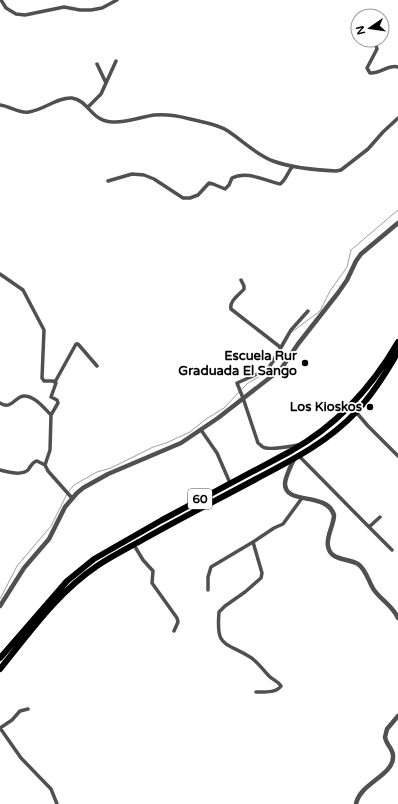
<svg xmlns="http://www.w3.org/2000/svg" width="398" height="804" viewBox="0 0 398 804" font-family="'Varela Round',sans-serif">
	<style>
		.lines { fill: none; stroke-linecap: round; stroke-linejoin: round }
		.stream { stroke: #9e9e9e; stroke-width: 1 }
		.minor { stroke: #505050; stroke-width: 3.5 }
		.tertiary { stroke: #505050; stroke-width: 4.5 }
		.trunk { stroke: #000; stroke-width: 6 }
		.poi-dot { fill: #000; stroke: #fff; stroke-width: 1.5 }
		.labels { text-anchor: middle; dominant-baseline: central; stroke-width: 3.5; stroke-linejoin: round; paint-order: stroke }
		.shield { fill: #fff; stroke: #4c4c4c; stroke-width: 1 }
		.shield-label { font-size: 12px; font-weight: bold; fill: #000 }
		.poi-label { font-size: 13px; font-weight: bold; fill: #000; stroke: #fff; text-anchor: end }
	</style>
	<rect width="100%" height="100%" fill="#fff"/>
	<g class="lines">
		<path class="stream" d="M292,332L320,311L330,291L347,267L351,250L398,210
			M274,363L288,338
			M242,389L248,383L269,371L271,367
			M69,491L74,485L97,472L111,468L153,447L166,443L190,432L206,419L224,408L240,391
			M0,599L17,566L51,526L67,494"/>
		<path class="minor" d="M1,0L6,8L16,14L25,15L64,7L80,10H91L102,8L117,0
			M374,40L377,49L367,68L370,73C380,74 389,64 398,67
			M97,64L106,83
			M0,105C10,106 19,114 29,112C44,110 57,97 72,98C90,101 91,123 115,122C129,122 141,117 154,115C166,114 179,116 190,119C202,122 218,124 228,131C243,141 255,154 273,161C292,168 316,170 336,171L341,170L368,149L383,132L398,118
			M88,107L101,94L116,61
			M108,181L132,174L144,175L154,179L183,198H190L198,195L209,183L213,184L225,189L229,185L232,178C247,170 265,181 280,184C286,180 288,171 293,166
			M0,274L23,290L44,330L42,378L44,381H53L56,383L51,397L57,400L58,403L51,415L50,450L45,465L48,471L72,498
			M241,280L244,286V289C239,295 229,301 231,309L280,347
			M55,382L76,344H78L97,366
			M0,403C12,411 15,395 25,396C36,397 44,408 51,415
			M356,412L368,426L398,456
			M201,430L217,453L230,483
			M299,445C291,446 269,451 263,447C261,446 260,444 258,443L243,398L237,383L264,371L270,366L291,330L308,311
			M299,456L369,527L380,517
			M0,470C8,472 21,476 28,470C31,466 32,462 37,461L45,465
			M369,527L392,550
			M134,545L143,560L153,571L152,583L177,618L178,622L174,631
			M208,590V577L211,567L253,542
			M256,692C265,692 276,693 281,686C278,681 273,680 269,676C263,670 257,661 250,657C224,641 216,648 219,612L225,606L245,592L261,578L262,573L253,542L274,528L283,524L302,498
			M0,728L21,758L51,789L57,804
			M0,728L12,720L20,711L28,709"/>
		<path class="tertiary" d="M294,459C291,466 286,475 285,483C284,506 327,491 334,515C334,525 326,536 328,546C330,561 348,558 358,564C366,569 369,583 374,590C382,601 392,605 398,618
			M0,606L24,568L49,539L65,507L77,493L83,488L108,474L181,443L218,418L281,369L298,344L338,293L347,280L356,261L361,254L398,223
			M356,804C360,783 393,776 393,757C394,749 386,745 385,737L387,729L398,716"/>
		<path class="trunk" d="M0,658L67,581L94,559L162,520L291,451C337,425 372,387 398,342
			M0,669C30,632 57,593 97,566C112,556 128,548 144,539C181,518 219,499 256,479C292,460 328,442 356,412C373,394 386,373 398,352"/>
	</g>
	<g class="poi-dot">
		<circle cx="305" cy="363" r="4"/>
		<circle cx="370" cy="407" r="4"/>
	</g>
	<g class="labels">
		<rect class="shield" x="188" y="489" width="24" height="20" rx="3"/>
		<g class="shield-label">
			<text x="200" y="499">60</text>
		</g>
		<g class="poi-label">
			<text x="297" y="356">Escuela Rur<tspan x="297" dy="15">Graduada El Sango</tspan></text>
			<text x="362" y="407">Los Kioskos</text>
		</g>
	</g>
	<g transform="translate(370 28) rotate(257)"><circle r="19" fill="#ffffff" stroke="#999999"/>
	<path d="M0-3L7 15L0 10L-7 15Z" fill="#000000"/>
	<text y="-6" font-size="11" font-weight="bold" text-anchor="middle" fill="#000000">N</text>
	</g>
</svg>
